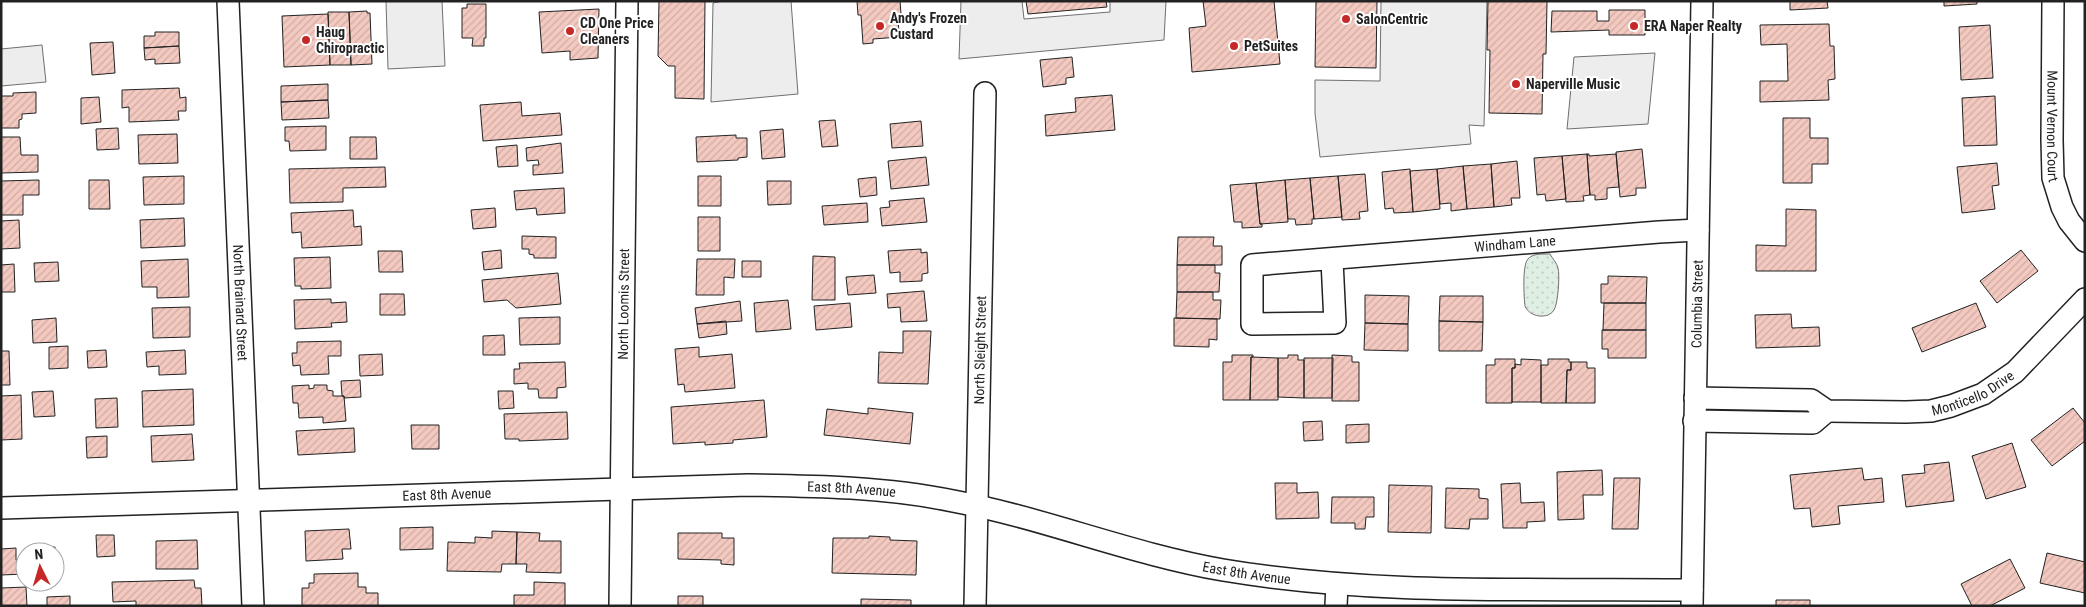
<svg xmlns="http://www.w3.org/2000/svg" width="2086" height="607" viewBox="0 0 2086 607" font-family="'Roboto Condensed',sans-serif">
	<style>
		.grass { fill: url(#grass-dots); stroke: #6f6f6f }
		.parking { fill: #ededed; stroke: #6f6f6f }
		.building { fill: url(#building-hatch); stroke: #222 }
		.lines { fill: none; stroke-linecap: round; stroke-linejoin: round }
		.minor-casing { stroke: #222; stroke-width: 24 }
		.minor { stroke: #fff; stroke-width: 21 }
		.poi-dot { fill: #c62828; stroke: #fff; stroke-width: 2 }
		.labels { text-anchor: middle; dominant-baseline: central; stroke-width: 4; stroke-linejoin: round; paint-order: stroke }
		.poi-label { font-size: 14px; font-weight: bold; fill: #222; stroke: #fff; text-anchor: start }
		.street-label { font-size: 14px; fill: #222; stroke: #fff }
	</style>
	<defs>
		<pattern id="grass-dots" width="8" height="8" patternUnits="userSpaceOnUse" patternTransform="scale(1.25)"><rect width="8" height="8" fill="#e0efe3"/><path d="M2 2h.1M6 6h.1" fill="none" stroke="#c0cdc2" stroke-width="1.8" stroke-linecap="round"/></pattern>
		<pattern id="building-hatch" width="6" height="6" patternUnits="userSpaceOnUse" patternTransform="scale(1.25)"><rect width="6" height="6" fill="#f3c9c0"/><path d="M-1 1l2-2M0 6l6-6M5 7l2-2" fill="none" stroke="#d0aca5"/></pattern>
	</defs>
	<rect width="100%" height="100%" fill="#fff"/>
	<path class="grass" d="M1543,254H1550C1552,258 1557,263 1558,268C1560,275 1558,304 1554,310C1548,320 1529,317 1525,306C1524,298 1522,265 1528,259C1531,255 1538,254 1543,254Z"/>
	<path class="parking" d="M386,1H442L445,66L388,69Z
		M723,1H791L798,94L711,102L713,3Z
		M961,1H1022L1024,19L1110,12V1H1166L1164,40L959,59Z
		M1381,1H1487L1484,126L1469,125L1471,144L1320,157L1315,113V80L1380,81Z
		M42,45L46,82L1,86V49Z
		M1655,53L1648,124L1567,129L1574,57Z"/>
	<path class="building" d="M659,1H705L704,99L675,98V66H668L658,56Z
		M857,1H900L901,14H898L899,37L873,39V43L863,44L861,15H858Z
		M1026,1H1106L1107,7L1028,14Z
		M1203,1H1274L1280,64L1192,72L1189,28L1206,26Z
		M1316,1H1377L1376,68L1315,67Z
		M1488,1H1547L1546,54H1543L1542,114L1489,113L1490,50H1487Z
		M1790,1H1827L1828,8L1790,10Z
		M1944,1H1977V4L1944,6Z
		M467,4H486V38H484V46H472L473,38H462V8H467Z
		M599,9L598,58L570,60V51L542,53L539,12Z
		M1609,10H1645V35H1609V30L1551,32L1552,11H1597V21H1609Z
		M367,11V13H370L372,64L351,65L349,12Z
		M328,12H349L351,65H330Z
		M328,14L330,65L284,67L282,16Z
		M1829,24L1830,46H1834L1835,79L1828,80L1829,100L1760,102V81H1788L1787,44L1761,45L1760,25Z
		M1990,25L1993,78L1961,80L1959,27Z
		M155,32H179V46L144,48V36H155Z
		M113,42L115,73L92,75L90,43Z
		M179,46L180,63L155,64V59L145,60L144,48Z
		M1072,57L1074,77L1066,78V84L1043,87L1040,60Z
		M328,84V100L281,102V86Z
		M179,88L180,98L186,97V111H178L179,120L129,122V107L122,108V90Z
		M36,92V113L22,114V119L19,120V128H1V96H13V93Z
		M1112,95L1115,130L1046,136L1045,115L1076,112L1075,98Z
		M1995,96L1997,145L1964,146L1962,98Z
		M99,97L101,122L81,124V98Z
		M328,100L329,118L282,120L281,102Z
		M521,102L522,116L560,113L562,135L483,141L480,105Z
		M1783,118H1810V138H1828V164H1812V183H1783Z
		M835,120L838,146L822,147L819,121Z
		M921,121L923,146L892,148L890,124Z
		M326,126V150L290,151L289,141H285V127Z
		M118,128L119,149L97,150L96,129Z
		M783,129L785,157L762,159L760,131Z
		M177,134L178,163L139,164L138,135Z
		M736,135V138H747V157L738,158V160L697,162L696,137Z
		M1,137H20L21,155H38V172L1,173Z
		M350,137H376L377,159H350Z
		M561,143L563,173L533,175V165H539L538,160L527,161L526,148Z
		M517,145L518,166L498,167L496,147Z
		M1642,149L1646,188H1636V195L1620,197L1616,152Z
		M1587,154H1589V156L1616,154L1619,187L1607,188V199L1595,200V195H1590Z
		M1587,154L1590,195L1583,196L1584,201L1566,202L1562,156Z
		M1562,156L1566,199L1546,201L1545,194L1537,195L1534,158Z
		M926,157L929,185L891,189L888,161Z
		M1517,161L1520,198H1511L1512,205L1494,207L1491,164Z
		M1997,163L1999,185L1992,186L1995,209L1962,213L1957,167Z
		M1491,164L1494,207L1467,209L1463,166Z
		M1463,166L1467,209L1451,211V203L1440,204L1437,169Z
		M385,167L386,187L343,188V202L290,203L289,169Z
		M1410,169L1413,212L1394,213L1393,208L1385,209L1382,172Z
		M1437,169L1440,209L1413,212L1410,171Z
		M1365,174L1368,211L1359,212L1360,219L1342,220L1338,176Z
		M184,176V204L144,205L143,177Z
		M698,176H721V206H698Z
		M1338,176L1342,217L1314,219L1310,178Z
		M876,177L877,195L860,197L858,179Z
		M1310,178L1314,219H1312V224L1296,225L1295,219H1288L1285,180Z
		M39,180V195H23V215H1V181Z
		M89,180H109L110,209H89Z
		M1285,180L1288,222L1260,224L1256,183Z
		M767,181H791V204L768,205Z
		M1256,183L1260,224H1262V227L1242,228V222H1234L1230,185Z
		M564,188L565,213L537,215L536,208L516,210L514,191Z
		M924,198L927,222L882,226L880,208L890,207L889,201Z
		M867,203L868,222L824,225L822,206Z
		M495,208L496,227L473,229L471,210Z
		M1786,209L1816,210V271H1756V245L1786,246Z
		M353,210L354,227L361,226L362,245L302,248L301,232L292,233L291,213Z
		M698,217H720V251H698Z
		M184,218L185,246L141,248L140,220Z
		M19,220L20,248L1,249V221Z
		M522,236L556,237V258H534V255L529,254V249H522Z
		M1178,237H1214L1213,246H1222V265H1177Z
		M921,249V253L927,252L928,273L922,274V281L900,282V272L890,273L888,251Z
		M501,250L502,268L484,270L482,252Z
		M2021,250L2038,271L1997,303L1980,281Z
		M378,251H402L403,272H379Z
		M813,256L835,257V300H812Z
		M330,257L331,288L301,289V286H295L294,258Z
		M188,259L189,297L157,298V287H142L141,261Z
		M697,259H735L734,278L724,277V295H696Z
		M742,261H761V277H742Z
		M58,262L59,281L35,282L34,263Z
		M14,264L15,292H1V265Z
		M1177,265H1215V273H1220L1219,292H1177Z
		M558,273L561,304L516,308L507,300L484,302L482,280Z
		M874,275L876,293L848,295L846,277Z
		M1608,276L1647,277L1646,303H1601V284H1608Z
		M924,291L927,321L901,322L900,307L888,308L887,294Z
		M1177,292H1213V300H1221L1220,319L1176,318Z
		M380,294H404L405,315H380Z
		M1365,295L1409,296L1408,324L1365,323Z
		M1440,296H1483V322L1439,321Z
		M331,299V303L346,302L347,322L331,323L332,327L295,329L294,300Z
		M788,300L791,329L756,332L754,303Z
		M740,301L742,321L697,324L695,308Z
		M850,303L852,327L816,330L814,306Z
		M1604,303H1646V330H1603Z
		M1976,303L1986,327L1922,352L1912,328Z
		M190,307V337L153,338L152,308Z
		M1791,314L1792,328L1819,327L1820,346L1756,348L1755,315Z
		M560,317V344L520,345L519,318Z
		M56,318L57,342L33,343L32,320Z
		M1174,318L1217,319V340L1209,339V347L1174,346Z
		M726,321L727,334L699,338L697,324Z
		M1439,321L1483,322L1482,351H1439Z
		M1365,323L1408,324V351L1364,350Z
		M1602,330H1646V358H1608V349H1602Z
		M903,331H931L928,384L878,383L879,352L903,353Z
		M504,335L505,355H483V336Z
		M341,341V356H328L329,374L301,375L300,365L293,366L292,353H297V342Z
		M68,346V368L49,369V347Z
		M699,347V357L732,354L735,388L685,392L684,384L678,385L675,349Z
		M106,350L107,367L88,368L87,351Z
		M185,350L186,374L159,375V366L147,367L146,352Z
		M1,351H9L10,385H1Z
		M382,354L383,375L360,376L359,355Z
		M1232,355H1253V357H1251L1250,400H1223V362H1232Z
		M1288,355H1298V360H1304V398L1278,397V358H1288Z
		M1332,355L1352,356V362H1359V401H1332Z
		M1251,357L1278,358V400H1250Z
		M1304,358H1333L1332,398H1304Z
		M1495,359H1515V368H1512V403H1486V365H1495Z
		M1521,359L1541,360V402H1512V368H1515V364L1521,365Z
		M1548,359H1569V362H1571V370H1567L1566,403H1541V365H1548Z
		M565,362L566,387L557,388V398H539L538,389H528V383L514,384V369H520L519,363Z
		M1571,362H1587V368H1595V403H1566L1567,370H1571Z
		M360,380L361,397L344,398V396H342L341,381Z
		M309,385V389L314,388V385H327V390L333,391V396H344L346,421L323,423V417L299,418L298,403H293L292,386Z
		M193,389L194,425L143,427L142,391Z
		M53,391L55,416L34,417L32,392Z
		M498,391H513L514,408L499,409Z
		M21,395L22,439L1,440V396Z
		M117,398L118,427L96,428L95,399Z
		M764,400L767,437L733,440V443L705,445V442L673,444L671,407Z
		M868,408L913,413L910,444L824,435L827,409L868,414Z
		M2073,408L2085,423V441L2052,466L2031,440Z
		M567,412L568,439L519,441V439H505L504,414Z
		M1322,421L1323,440L1304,441L1303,422Z
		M1369,424V442L1346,443V425Z
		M411,425H439V449H412Z
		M354,428L355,452L298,455L296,431Z
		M192,434L194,460L152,462L151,436Z
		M107,436V457L87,458L86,437Z
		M2012,443L2026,487L1986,499L1972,456Z
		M1949,462L1954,501L1906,507L1902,475L1925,473L1924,465Z
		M1862,468L1864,480L1882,478L1884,502L1838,506L1840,524L1812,527L1810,508L1794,509L1790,475Z
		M1602,470L1603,495H1583L1584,519L1558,520L1557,472Z
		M1614,478H1640L1638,529H1612Z
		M1275,483H1297V493L1318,492L1319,518L1276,519Z
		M1520,483L1521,503L1544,502L1545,521L1527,522V528H1503L1501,484Z
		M1389,485L1432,486L1431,533L1388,532Z
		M1446,488L1479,489V498L1488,499V519H1470L1469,529L1445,528Z
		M1332,497H1374V517H1366L1365,529H1355V523H1331Z
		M433,527V549L400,550V528Z
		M349,529L351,549H342L343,559L306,561L305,531Z
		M492,531L517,532L516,564H502L501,572L447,571L448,542L475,543V537L492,538Z
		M517,532L540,533L539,541H561V573L526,572L527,564H516Z
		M678,533H722V538H734V565L721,564V560L678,559Z
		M96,535H114L115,556L97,557Z
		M869,536L890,537V540L917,541L916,575L832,573L833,538H869Z
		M197,540L198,569H156V541Z
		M55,547L56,573H55V552H34V548Z
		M16,548V560H20L21,563H25V574L1,575V549Z
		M2047,553L2085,562V593L2040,583Z
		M2010,559L2025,588L1990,606H1972L1961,584Z
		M358,573V587H366V593H378V606H302V588H309V583H314V574Z
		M194,580L195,588H201L202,606H136V601L113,602L112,582Z
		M534,582L565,583V606H514V595H534Z
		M26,587L27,606H1V588Z
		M70,596V606H47V597Z
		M678,596H703V606H678Z
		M861,599L911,600V606H861Z
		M1776,600H1810V606H1776Z"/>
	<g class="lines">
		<defs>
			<g id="minor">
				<path id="s1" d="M228,1L253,606"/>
				<path id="s2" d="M2053,1L2052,140L2053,178L2062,207L2069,221L2085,241"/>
				<path id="s3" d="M1332,260L1335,323L1252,324V265L1659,232L1698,230"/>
				<path id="s4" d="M1695,398L1811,400L1827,411L1906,412L1931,411L1951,406L1983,394L2015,372L2085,299"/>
				<path d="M1694,421L1813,423L1827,411"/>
				<path id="s5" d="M1,508L748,485C816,486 886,487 953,501C1044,518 1131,554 1223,570C1378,596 1536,588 1692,590"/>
				<path id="s6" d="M620,606L627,1"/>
				<path id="s7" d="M975,606L985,93"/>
				<path d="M1336,606L1337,584"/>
				<path id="s8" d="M1692,606L1702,1"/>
			</g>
		</defs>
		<use href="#minor" class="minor-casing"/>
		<use href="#minor" class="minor"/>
	</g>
	<g class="poi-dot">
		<circle cx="1346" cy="19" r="5"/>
		<circle cx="880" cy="26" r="5"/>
		<circle cx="1634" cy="26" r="5"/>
		<circle cx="570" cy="31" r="5"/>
		<circle cx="306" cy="40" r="5"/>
		<circle cx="1234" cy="46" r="5"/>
		<circle cx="1516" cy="84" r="5"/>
	</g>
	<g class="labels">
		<g class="poi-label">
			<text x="890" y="18">Andy's Frozen<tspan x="890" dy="16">Custard</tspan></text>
			<text x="1356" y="19">SalonCentric</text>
			<text x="580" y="23">CD One Price<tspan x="580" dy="16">Cleaners</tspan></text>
			<text x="1644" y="26">ERA Naper Realty</text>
			<text x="316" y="32">Haug<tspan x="316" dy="16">Chiropractic</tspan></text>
			<text x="1244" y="46">PetSuites</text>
			<text x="1526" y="84">Naperville Music</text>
		</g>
		<g class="street-label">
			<text stroke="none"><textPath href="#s2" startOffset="125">Mount Vernon Court</textPath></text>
			<text stroke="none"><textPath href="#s3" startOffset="469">Windham Lane</textPath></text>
			<text stroke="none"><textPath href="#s8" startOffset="302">Columbia Street</textPath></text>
			<text stroke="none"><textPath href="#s1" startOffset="302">North Brainard Street</textPath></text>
			<text stroke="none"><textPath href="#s6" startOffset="302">North Loomis Street</textPath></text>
			<text stroke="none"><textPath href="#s7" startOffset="256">North Sleight Street</textPath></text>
			<text stroke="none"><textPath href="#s4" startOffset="285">Monticello Drive</textPath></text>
			<text stroke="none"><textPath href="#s5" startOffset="851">East 8th Avenue</textPath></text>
			<text stroke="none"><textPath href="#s5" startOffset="446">East 8th Avenue</textPath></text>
			<text stroke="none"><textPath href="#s5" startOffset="1256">East 8th Avenue</textPath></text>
		</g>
	</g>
	<rect width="2086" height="607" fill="none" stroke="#222222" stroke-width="5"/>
	<g transform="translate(40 567) rotate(355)"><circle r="24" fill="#ffffff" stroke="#a7a7a7"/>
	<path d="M0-4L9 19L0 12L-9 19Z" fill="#c62828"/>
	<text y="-8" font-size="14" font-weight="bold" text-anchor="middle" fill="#222222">N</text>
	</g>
</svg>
